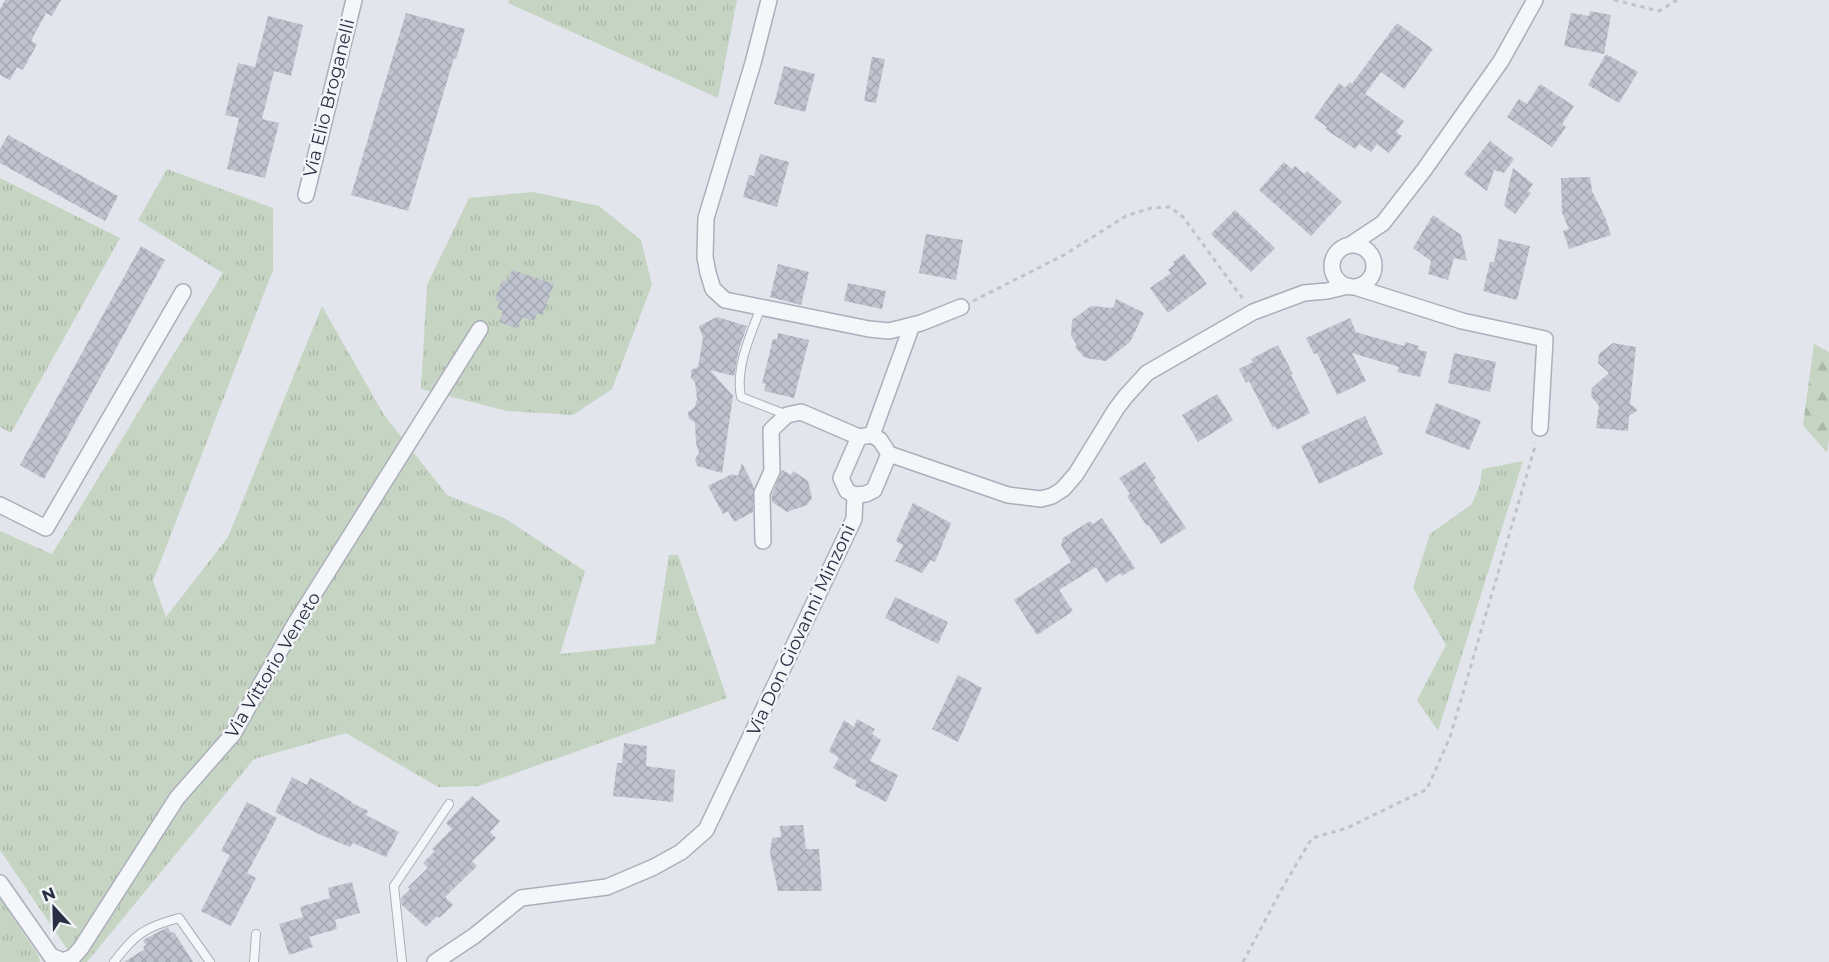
<svg xmlns="http://www.w3.org/2000/svg" width="1829" height="962" viewBox="0 0 1829 962" font-family="Montserrat,sans-serif">
	<style>
		.grass { fill: url(#grass-tufts) }
		.forest { fill: url(#forest-firs) }
		.building { fill: url(#building-cross-hatch) }
		.lines { fill: none; stroke-linecap: round; stroke-linejoin: round }
		.service-casing { stroke: #aaafb9; stroke-width: 10 }
		.minor-casing { stroke: #aaafb9; stroke-width: 18 }
		.path { stroke: #c0c3ca; stroke-width: 3; stroke-dasharray: 4.5 4.5; stroke-linecap: butt }
		.service { stroke: #f5f6f9; stroke-width: 8 }
		.minor { stroke: #f5f6f9; stroke-width: 15 }
		.labels { text-anchor: middle; dominant-baseline: central; stroke-width: 5; stroke-linejoin: round; paint-order: stroke }
		.street-label { font-size: 18px; fill: #293044; stroke: #f2f4f8 }
	</style>
	<defs>
		<pattern id="grass-tufts" width="24" height="20" patternUnits="userSpaceOnUse" patternTransform="scale(1.5)"><rect width="24" height="20" fill="#c6d5c3"/><path d="M3 7l-1-3M5 7V3M7 7l1-3M15 17l-1-3M17 17v-4M19 17l1-3" fill="none" stroke="#aab7a9"/></pattern>
		<pattern id="forest-firs" width="22" height="20" patternUnits="userSpaceOnUse" patternTransform="scale(1.5)"><rect width="22" height="20" fill="#c6d5c3"/><path d="M5 1l3.5 6h-7zM16 11l3.5 6h-7z" fill="#aab7a9"/></pattern>
		<pattern id="building-cross-hatch" width="8" height="8" patternUnits="userSpaceOnUse" patternTransform="scale(1.5)"><rect width="8" height="8" fill="#bfc3ce"/><path d="M0 0l8 8M0 8l8-8" fill="none" stroke="#a4a8b2"/></pattern>
	</defs>
	<rect width="100%" height="100%" fill="#e2e5eb"/>
	<path class="grass" d="M509,0H737L718,98L508,3Z
		M167,169L273,208V270L153,581L166,617L228,537L322,306L384,415L447,495L504,518L585,571L560,654L655,644L669,555H678L727,698L479,786L438,787L346,733L254,759L87,962H76L0,850V531L52,554L223,273L138,220Z
		M0,178L120,238L11,433L0,427Z
		M533,192L599,206L641,240L652,285L612,389L573,415L507,411L421,389L427,285L469,198Z
		M1523,461L1438,731L1417,700L1446,645L1413,588L1430,534L1472,504L1480,484L1482,469Z
		M0,898L38,955L40,962H0Z"/>
	<path class="forest" d="M1814,344L1829,352V439L1827,453L1803,425Z"/>
	<path class="building" d="M5,0H61L52,16L46,13L31,41L37,44L23,70L17,67L10,80L0,75V9Z
		M1590,11L1611,15L1604,54L1564,46L1571,13L1589,16Z
		M406,13L465,29L456,59L454,58L408,211L351,195Z
		M268,16L303,25L291,76L274,71L262,119L279,123L265,178L227,169L239,118L225,115L238,63L255,67Z
		M1397,23L1433,49L1404,89L1381,72L1365,94L1404,121L1396,132L1402,136L1389,153L1377,144L1371,152L1359,144L1355,149L1325,129L1327,127L1314,118L1339,83L1345,88L1350,82L1352,84Z
		M1606,54L1638,72L1619,103L1588,85Z
		M872,57L885,59L876,103L864,101Z
		M784,66L815,74L805,112L774,104Z
		M1540,84L1574,106L1562,124L1566,127L1552,147L1507,117L1519,99L1527,104Z
		M8,135L118,196L105,221L0,163V149Z
		M1490,141L1514,159L1504,173L1494,170L1487,191L1464,174Z
		M760,154L789,162L777,207L743,197L749,175L754,176Z
		M1284,162L1292,169L1295,166L1304,174L1307,171L1342,202L1311,236L1259,190Z
		M1513,168L1533,184L1528,191L1531,193L1515,214L1504,206Z
		M1590,177L1592,191L1605,217L1611,235L1569,249L1563,231L1569,229L1562,213L1561,178Z
		M1235,210L1275,248L1251,272L1211,234Z
		M1433,215L1461,235L1467,261L1454,258L1448,280L1428,274L1431,261L1413,248Z
		M926,234L963,240L956,280L919,273Z
		M1499,239L1530,246L1517,300L1483,291L1490,262H1494Z
		M141,246L165,260L44,479L20,465Z
		M1184,254L1207,284L1168,313L1150,288L1171,273L1168,270L1175,264L1173,262Z
		M778,264L809,272L801,305L770,297Z
		M512,270L554,284L543,315L537,313L534,321L522,317L518,329L499,322L503,311L497,309L499,301L495,300L502,280L507,282Z
		M848,283L886,291L882,309L844,301Z
		M1116,299L1144,313L1130,342L1106,361L1085,358L1075,347L1077,345L1071,336L1072,320L1091,306L1113,308Z
		M717,317L747,326L739,349L734,376L710,370L733,396L722,473L697,466L695,459L699,453L696,443L695,422L689,419L688,412L695,407L697,399L695,382L691,378V370L698,367L703,338L699,326Z
		M1350,318L1356,332L1404,346L1405,342L1419,346L1417,349L1427,352L1420,377L1397,372L1399,367L1352,353L1366,381L1337,395L1317,353L1314,354L1306,338Z
		M778,333L809,340L794,398L764,391L766,384L762,383L773,339L777,340Z
		M1613,343L1636,347L1630,404L1638,410L1629,416L1628,431L1596,428L1599,406L1591,396L1592,388L1609,373L1598,363L1599,354Z
		M1278,345L1293,374L1291,375L1310,413L1277,430L1275,426L1273,428L1249,381L1246,383L1239,369L1253,362L1251,359Z
		M1454,353L1496,362L1490,392L1448,383Z
		M1217,394L1233,420L1198,442L1182,415Z
		M1436,403L1481,421L1469,450L1425,433Z
		M1365,416L1383,454L1319,484L1301,446Z
		M1145,462L1156,478L1153,480L1186,528L1161,544L1149,525L1147,526L1127,496L1130,494L1119,478Z
		M742,463L754,487L753,512L734,522L728,511L723,514L708,486L732,474L738,476Z
		M782,470L791,475L793,471L808,481L812,498L807,505L787,512L772,502V495Z
		M913,503L951,523L935,562L931,560L922,573L895,561L903,545L896,541Z
		M1102,518L1135,568L1122,576L1120,573L1106,583L1096,567L1059,590L1073,611L1037,635L1014,600L1071,562L1061,545L1063,538L1090,521L1093,524Z
		M895,597L948,622L938,644L885,618Z
		M958,675L982,688L958,742L932,729Z
		M857,719L875,729L872,734L881,740L870,761L898,775L886,802L855,786L857,781L833,768L839,758L829,751L844,720L854,727Z
		M624,743L647,746L646,766L675,770L673,802L613,796L617,763H622Z
		M292,777L307,785L310,778L324,785L352,802V803L368,811L366,815L399,832L386,857L353,843L350,847L321,835L275,812Z
		M472,796L500,821L490,832L496,838L472,861L477,866L445,897L453,905L439,918L437,916L426,927L402,905L401,898L410,889L408,887L428,868L423,863L435,851L432,849L452,829L446,823Z
		M247,802L277,818L247,873L256,878L231,926L201,911L230,855L221,851Z
		M803,825L806,849H819L822,891H778L770,853L772,838L781,837L780,826Z
		M352,882L360,913L335,920L337,929L309,937L313,947L289,955L279,924L303,917L300,907L330,898L328,888Z
		M168,927L171,933L174,932L193,962H124L145,949L143,947L146,945L143,940Z"/>
	<g class="lines">
		<defs>
			<path id="service" d="M761,307C751,334 735,367 741,397L787,415
				M114,962C135,934 145,927 179,918L210,962
				M254,962L256,934
				M402,962L394,886L449,804"/>
			<path id="minor" d="M769,0L753,63L706,218L705,257L708,273L713,289L725,300L869,329L889,331L921,323L961,307
				M306,195L354,0
				M1350,245L1383,223L1424,170L1501,61L1535,0
				M1332 266a21 21 0 1 1 42 0a21 21 0 1 1-42 0Z
				M1355,287L1462,321L1545,339L1540,428
				M872,435L912,325
				M889,454L1008,495L1041,499L1052,496L1063,489L1076,474L1116,409L1126,396L1147,373L1253,312L1304,293L1327,291L1348,286
				M855,495L847,491L841,478L859,437
				M855,495L866,494L874,490L889,454
				M0,505L46,528L183,292
				M763,541L762,493L772,471L771,430L787,415L801,412L859,437L872,435L880,440L889,454
				M0,883L51,956L63,961L73,957L81,948L177,798L233,734L295,624L480,329
				M435,962L474,936L521,898L607,887L654,867L681,852L706,830L854,519L855,495"/>
		</defs>
		<use href="#service" class="service-casing"/>
		<use href="#minor" class="minor-casing"/>
		<path class="path" d="M1614,0L1659,11L1677,0
			M973,301L1064,255L1126,216L1151,208L1170,207L1183,217L1243,299
			M1243,962L1284,885L1312,838L1347,828L1427,789L1450,737L1536,443"/>
		<use href="#service" class="service"/>
		<use href="#minor" class="minor"/>
	</g>
	<g class="labels">
		<g class="street-label">
			<text transform="translate(329 98) rotate(-76)">Via Elio Broganelli</text>
			<text transform="translate(801 630) rotate(-65)">Via Don Giovanni Minzoni</text>
			<text transform="translate(273 665) rotate(-59)">Via Vittorio Veneto</text>
		</g>
	</g>
	<g transform="translate(54 908) rotate(338)" stroke="#f2f4f8" stroke-width="4.5" paint-order="stroke">
	<path d="M0-4.5L10 22L0 15L-10 22Z" fill="#293044"/>
	<text y="-9" font-size="16" font-weight="bold" text-anchor="middle" fill="#293044">N</text>
	</g>
</svg>
